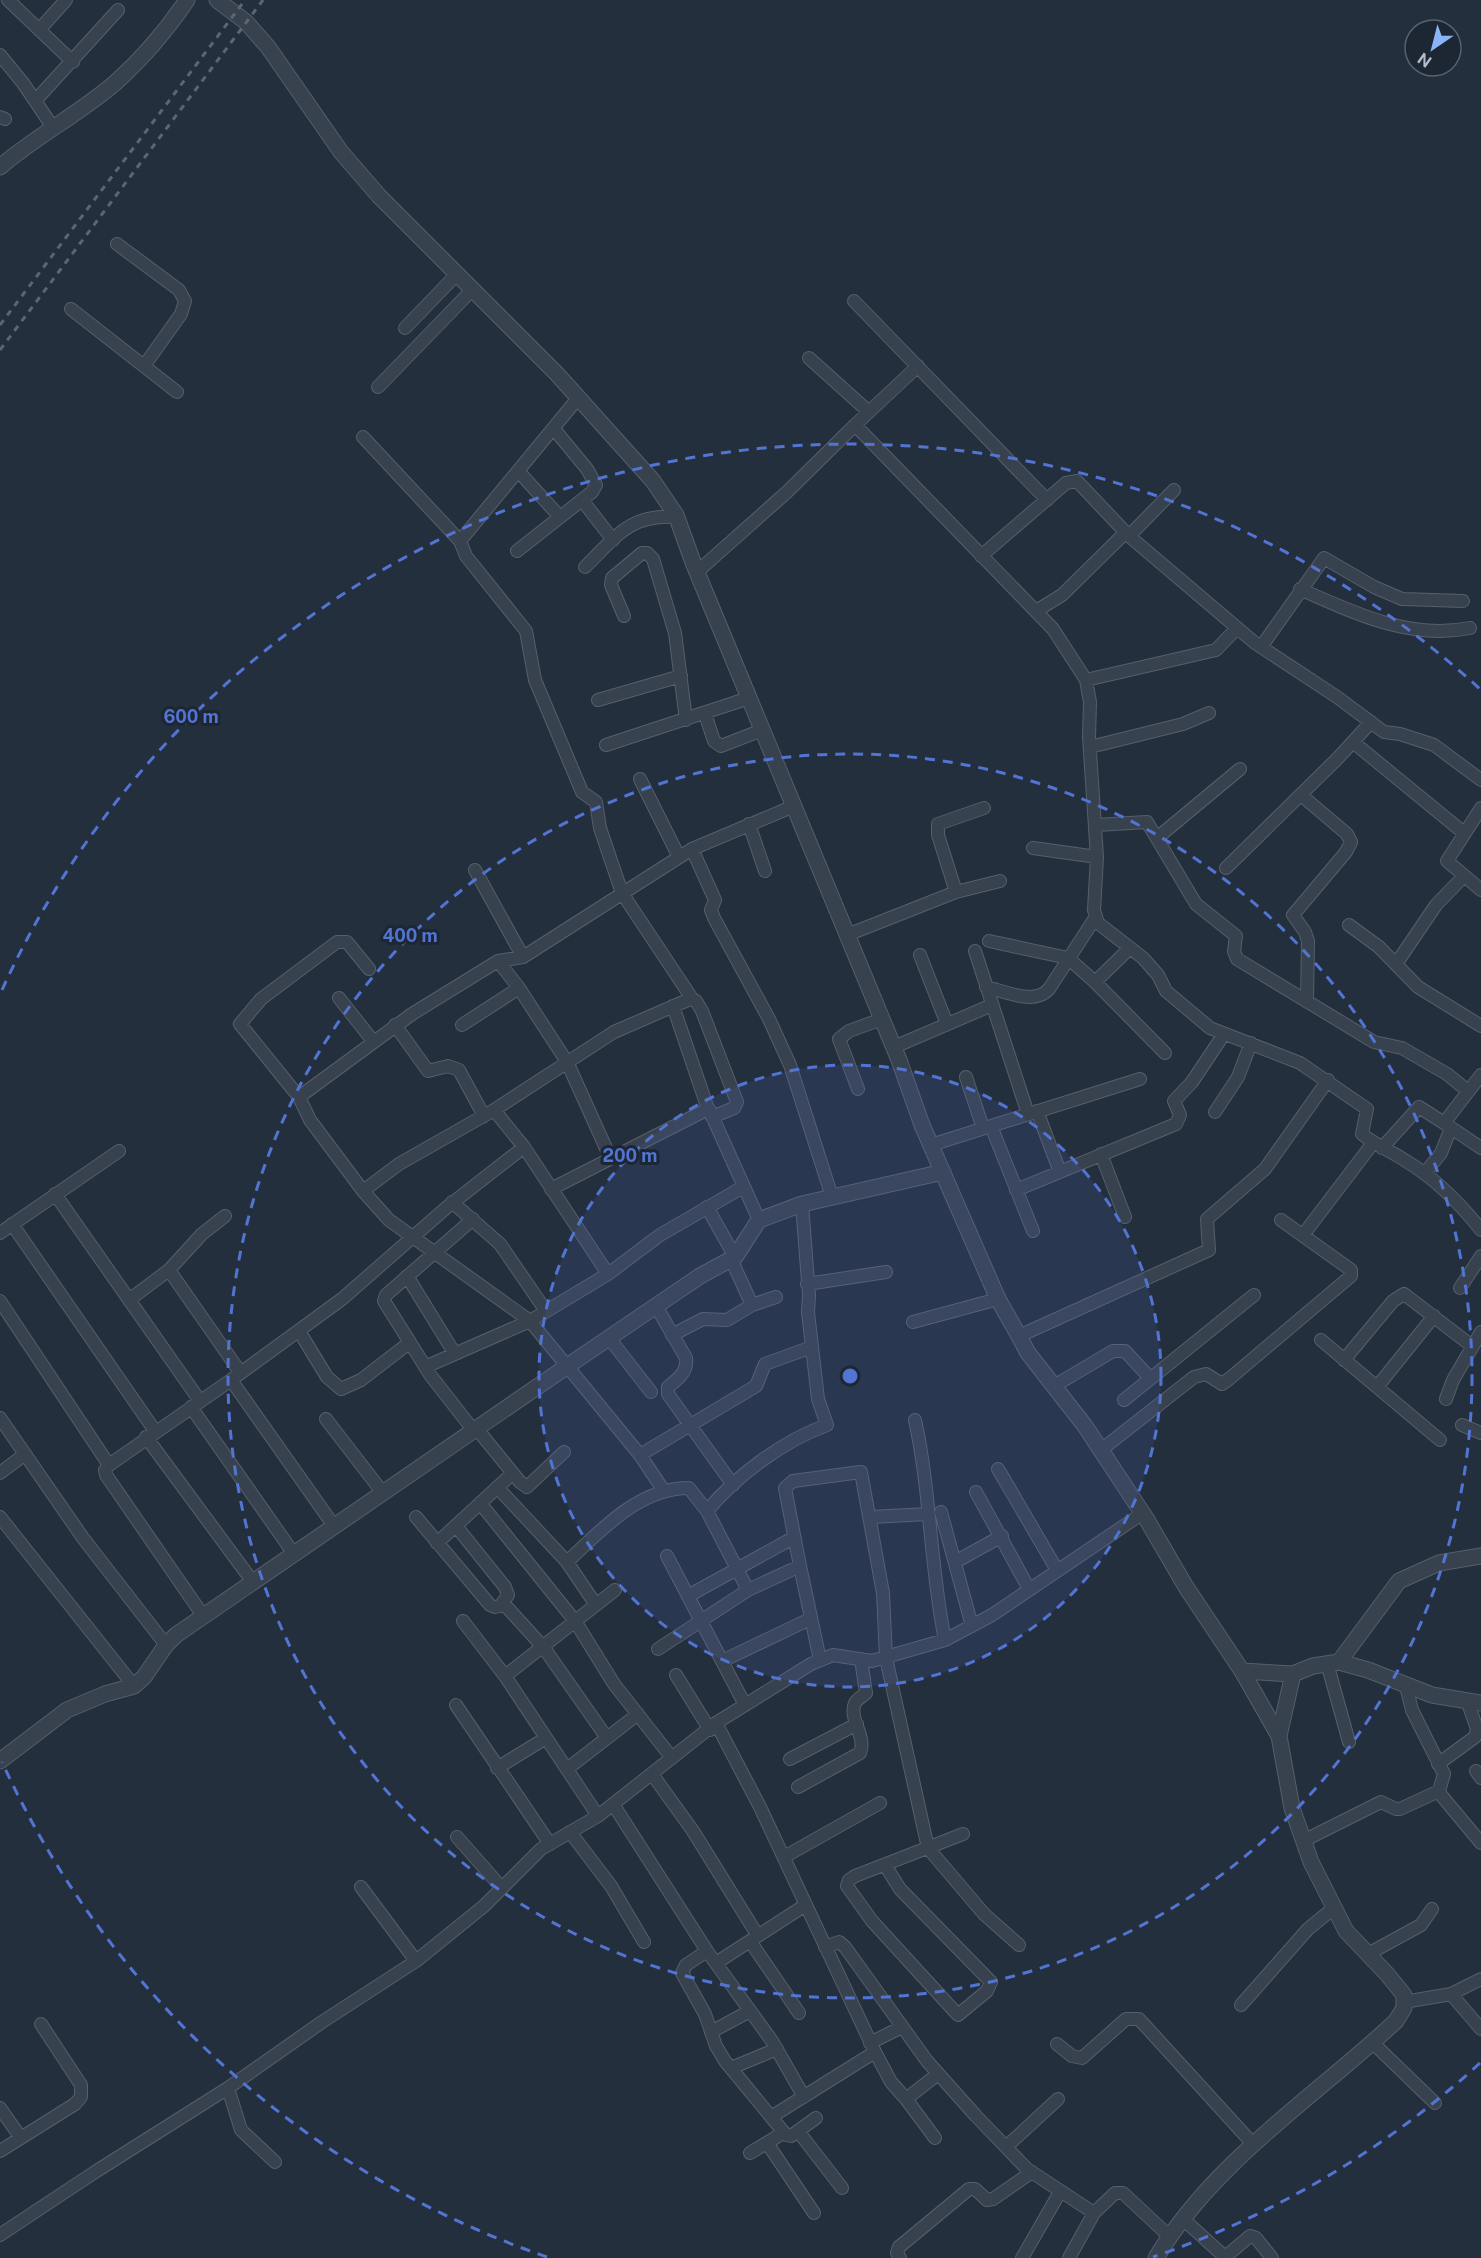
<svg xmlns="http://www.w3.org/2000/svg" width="1481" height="2258" viewBox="0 0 1481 2258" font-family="'Public Sans',sans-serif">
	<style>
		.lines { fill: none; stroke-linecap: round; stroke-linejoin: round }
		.minor-casing { stroke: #565f6c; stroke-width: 14 }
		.tertiary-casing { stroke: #565f6c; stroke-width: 17 }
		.minor { stroke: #38414e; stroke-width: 12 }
		.tertiary { stroke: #38414e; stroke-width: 15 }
		.rail { stroke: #5a6575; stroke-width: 3; stroke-dasharray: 6 6; stroke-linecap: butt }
		.ring { fill: none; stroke: #5274d3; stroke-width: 3; stroke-dasharray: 10 8 }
		.centre { fill: #5274d3; stroke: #1d2633; stroke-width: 3 }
		.ring-label { font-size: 18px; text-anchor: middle; font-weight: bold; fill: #5274d3; stroke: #1d2633; stroke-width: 6; stroke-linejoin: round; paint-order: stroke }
	</style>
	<rect width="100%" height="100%" fill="#242f3e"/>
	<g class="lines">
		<defs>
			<path id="minor" d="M8,0L73,62
				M39,30L66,0
				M0,55L23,83L52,126
				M35,101L118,10
				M0,117L5,119
				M117,244L179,290L185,301L181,314L144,366
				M854,301L1047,500
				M71,309L177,392
				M405,328L457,274
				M809,358L869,412
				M378,387L472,290
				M579,397L460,541L466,556L526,631L535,680L582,792L596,802L600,828L622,893L693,1000
				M855,425L918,366
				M363,437L460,541
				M519,472L560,517
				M582,500L613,540
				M1129,536L1174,490
				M517,551L592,492L596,485L587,469L554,429
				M981,556L1066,483L1077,481L1129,536L1255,643L1337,697L1384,732L1400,734L1434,745L1481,780
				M585,567C617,536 629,514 676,517
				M697,572L787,492L855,425L1053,629L1086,680L1090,702L1089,737L1097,857L1094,910L1098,923L1143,958L1158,975L1166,991L1210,1028L1300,1063L1367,1109L1362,1134C1375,1145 1391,1151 1406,1161C1436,1179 1459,1202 1481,1230
				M1300,589C1354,613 1410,640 1470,628
				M1036,611L1062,595L1126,532
				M624,616L611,585L612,578L642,553H647L653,559L675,633L686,720
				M1261,647L1324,558L1374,587L1402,599L1463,601
				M1086,680L1216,650L1237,628
				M598,700L681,676
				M705,714L714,741L721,746L762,730
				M1353,742L1464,833
				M606,745L749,698
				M1090,747L1183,724L1209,713
				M640,779L679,857
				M1301,795L1347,834L1351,842L1346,852L1293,915L1305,932L1308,941L1307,1002
				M1481,808L1447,861L1481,890
				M749,824L765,871
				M1096,825L1147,822L1196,904L1236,936L1234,951L1237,959L1374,1042L1402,1048L1447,1074L1468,1091
				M1157,838L1240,769
				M1033,848L1097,857
				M692,849L715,900L711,910L714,918L769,1019L790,1065L832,1197
				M1226,868L1338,758L1371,722
				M475,870L523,957
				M956,892L938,835V824L984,808
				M1349,925L1379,947L1418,987L1481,1026
				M847,935L956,892L1000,881
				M989,941L1068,958L1095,982
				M1130,948L1095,982L1165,1053
				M975,951L1028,1114
				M920,955L947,1024
				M498,961L519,988L567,1062L610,1157
				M1396,964L1436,905L1464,876
				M369,969L347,942H337L261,999L240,1024L299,1097L412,1014L498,961L523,957L692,849L794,806
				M986,987C1005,991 1034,1006 1049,989L1095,918
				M339,998L373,1041
				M395,1025L428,1071L448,1066L459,1070L484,1116
				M462,1025L519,988
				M894,1047L992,1005
				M1481,1075L1444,1123L1481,1148
				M966,1077L983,1128
				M858,1089L839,1039L849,1031L882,1019
				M299,1097L310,1120L363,1191L399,1164L494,1110L614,1032L690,999L696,1001L702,1011L737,1102L734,1108L712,1117
				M709,1109L759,1220
				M494,1110L524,1147L608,1274
				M1037,1111L1060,1172
				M1215,1112L1238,1077L1251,1043
				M991,1126L1033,1231
				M931,1145L1140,1079
				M1382,1148L1419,1107L1444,1123
				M1101,1154L1125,1217
				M1425,1173L1441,1153L1451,1128
				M551,1189L708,1109L673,1006
				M1016,1190L1176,1124L1180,1115L1174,1101L1192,1082L1224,1034
				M363,1191L389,1220L530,1321L640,1455L664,1491
				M55,1194L200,1401
				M452,1202L500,1244L546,1311
				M707,1207L735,1257
				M473,1219L386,1295L384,1301L431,1376L474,1431
				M12,1224L155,1431
				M0,1233L119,1151
				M1303,1235L1373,1143
				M731,1259L752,1305
				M169,1270L240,1372
				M407,1276L455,1354
				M807,1284L886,1272
				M1460,1288L1481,1256
				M129,1300L169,1270L202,1234L225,1216
				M0,1301L109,1465
				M656,1306L686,1358C688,1372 678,1379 668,1387V1394L733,1485
				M913,1322L998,1299
				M299,1331L327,1377L341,1389L361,1380L409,1343
				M672,1335L703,1319L727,1320L752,1305L776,1297
				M1019,1336L1209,1250L1207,1219L1265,1169L1328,1080
				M609,1338L651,1392
				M1321,1340L1440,1440
				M1344,1360L1393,1301L1404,1294L1472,1346
				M425,1367L530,1321L608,1274L660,1235L743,1187
				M231,1380L342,1299L446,1208L524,1147
				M1054,1386L1113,1351H1125L1150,1378
				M1377,1387L1434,1316
				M1446,1399L1453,1380L1481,1332
				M1124,1400L1254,1295
				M191,1407L294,1554
				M0,1418L83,1538L166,1645
				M326,1419L383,1493
				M915,1420C931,1493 930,1568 945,1640
				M1462,1425L1481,1433
				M477,1429L520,1482L527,1487L564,1452
				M146,1437L253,1582
				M1101,1450L1194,1377L1206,1374L1222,1384L1229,1379L1351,1276V1270L1281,1220
				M640,1455L756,1386L765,1364L812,1347
				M998,1469L1057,1570
				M0,1473L24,1455
				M497,1487L567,1562L596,1605
				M976,1492L1029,1589
				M480,1503L575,1621L614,1684L672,1758
				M707,1511C737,1475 783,1441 827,1425L818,1399L808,1312L809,1295L802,1204
				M941,1512L972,1626
				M0,1517L134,1686
				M416,1517L490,1605L495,1607L505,1605L544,1648L607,1738
				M871,1517L928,1514
				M456,1526L505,1587L508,1595L501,1605
				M437,1543L513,1473
				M667,1556L745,1705
				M567,1562C601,1530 639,1488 689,1488L707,1511L748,1590L800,1566L820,1660
				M955,1562L1002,1536
				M800,1566L785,1488L793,1481L861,1472L883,1593L886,1658L928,1848L984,1914L1019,1945
				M688,1596L793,1538
				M204,1617L106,1475L105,1470L109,1465L231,1380L334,1526
				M463,1621L505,1676L598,1816
				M658,1649L748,1590
				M722,1661L810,1619
				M1327,1663L1349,1742
				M676,1675L710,1730
				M505,1676L615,1590
				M1406,1686L1412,1710L1444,1774L1439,1791L1441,1795L1481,1843
				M456,1705L550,1844
				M716,1723L760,1807L875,2052L891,2082L906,2099
				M790,1759L857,1724
				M1438,1764L1475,1737L1477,1729L1468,1703
				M497,1768L546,1738
				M567,1769L638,1714
				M1476,1771L1481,1778
				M652,1774L693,1831L758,1936
				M798,1787L860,1753C867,1736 848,1719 855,1703C857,1699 863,1696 866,1693L861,1659
				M613,1804L707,1951L772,2041L804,2097
				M570,1832L611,1886L644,1942
				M457,1837L501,1887
				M1303,1841L1381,1802L1396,1809H1400L1439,1791
				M784,1857L880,1803
				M885,1865L900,1889L991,1982L987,1991L958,2015L872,1921L847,1886L849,1880L855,1876L963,1834
				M361,1887L416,1961
				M750,1941L799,2013
				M825,1947L839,1942L845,1947L927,2061L976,2116L1027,2169L1094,2213L1115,2193H1123L1169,2236
				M707,1951L686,1965L682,1973L705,2014L716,2046L725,2061L786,2135L791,2136L816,2118
				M1368,1954L1421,1925L1432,1909
				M716,1963L804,1906
				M1451,1994L1481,2029
				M1404,2002L1451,1994L1481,1979
				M1241,2005L1308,1929L1335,1907
				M711,2032L750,2011
				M870,2043L902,2027
				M1373,2043L1435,2103
				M1057,2044L1072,2056L1082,2058L1126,2019H1139L1253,2144
				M731,2068L777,2049
				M228,2088L241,2130L275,2162
				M0,2108L21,2138
				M771,2117L875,2052
				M798,2131L842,2188
				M935,2138L906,2099L938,2074
				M767,2143L814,2213
				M1006,2147L1058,2099
				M0,2151L75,2104L81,2097V2085L41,2024
				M750,2153L783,2133
				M1183,2219L1225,2257L1250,2236L1256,2238L1272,2258
				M0,2235L95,2172L228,2088L322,2022L416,1961L484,1906L541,1849L598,1816L716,1723L811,1664L833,1655L872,1661L945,1640L992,1615L1143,1513
				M900,2258L897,2253L899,2247L969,2189H975L987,2200L993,2199L1032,2172
				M1022,2258L1060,2192
				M1069,2258L1094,2213"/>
			<path id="tertiary" d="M217,0L246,22L268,47L341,152L379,196L557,374L653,481L676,515L694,565L899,1060L922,1125L998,1299L1019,1336L1028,1353L1085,1426L1147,1520L1186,1587L1242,1671L1279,1736L1292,1808L1311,1862L1346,1931L1387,1974L1404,1995V2008L1396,2021C1315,2097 1214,2161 1156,2258
				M0,167C36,136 79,114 115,83C143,58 166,31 187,0
				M1339,1662L1399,1581L1439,1563L1481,1556
				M1242,1671L1293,1674
				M1279,1736L1293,1674L1313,1666L1339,1662L1368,1670L1432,1695L1481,1703
				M0,1761L67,1710L105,1694L134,1686L144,1677L166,1645L176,1635L569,1365L700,1276L735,1257L759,1220L802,1204L943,1172"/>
		</defs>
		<use href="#minor" class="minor-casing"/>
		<use href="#tertiary" class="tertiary-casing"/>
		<use href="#minor" class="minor"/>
		<use href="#tertiary" class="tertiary"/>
		<path class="rail" d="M0,325L245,0
			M0,350L263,0"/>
	</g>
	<circle cx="850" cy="1376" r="311" fill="#5274d3" fill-opacity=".12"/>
	<g class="ring">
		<circle cx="850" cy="1376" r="311"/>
		<circle cx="850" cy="1376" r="622"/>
		<path d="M1480 2063A932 932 0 0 1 1153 2257M547 2257A932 932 0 0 1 2 1762M2 990A932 932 0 0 1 1480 689"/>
	</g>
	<circle cx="850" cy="1376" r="9" class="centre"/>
	<g class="ring-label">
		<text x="191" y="723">600 m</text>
		<text x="410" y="942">400 m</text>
		<text x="630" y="1162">200 m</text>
	</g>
	<g transform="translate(1433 48) rotate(215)"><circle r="28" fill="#1d2633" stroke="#59626f" stroke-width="1.5"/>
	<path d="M0-4.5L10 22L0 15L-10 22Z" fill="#8ab4f8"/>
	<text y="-9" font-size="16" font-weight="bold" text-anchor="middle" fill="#b4bcc9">N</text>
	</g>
</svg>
